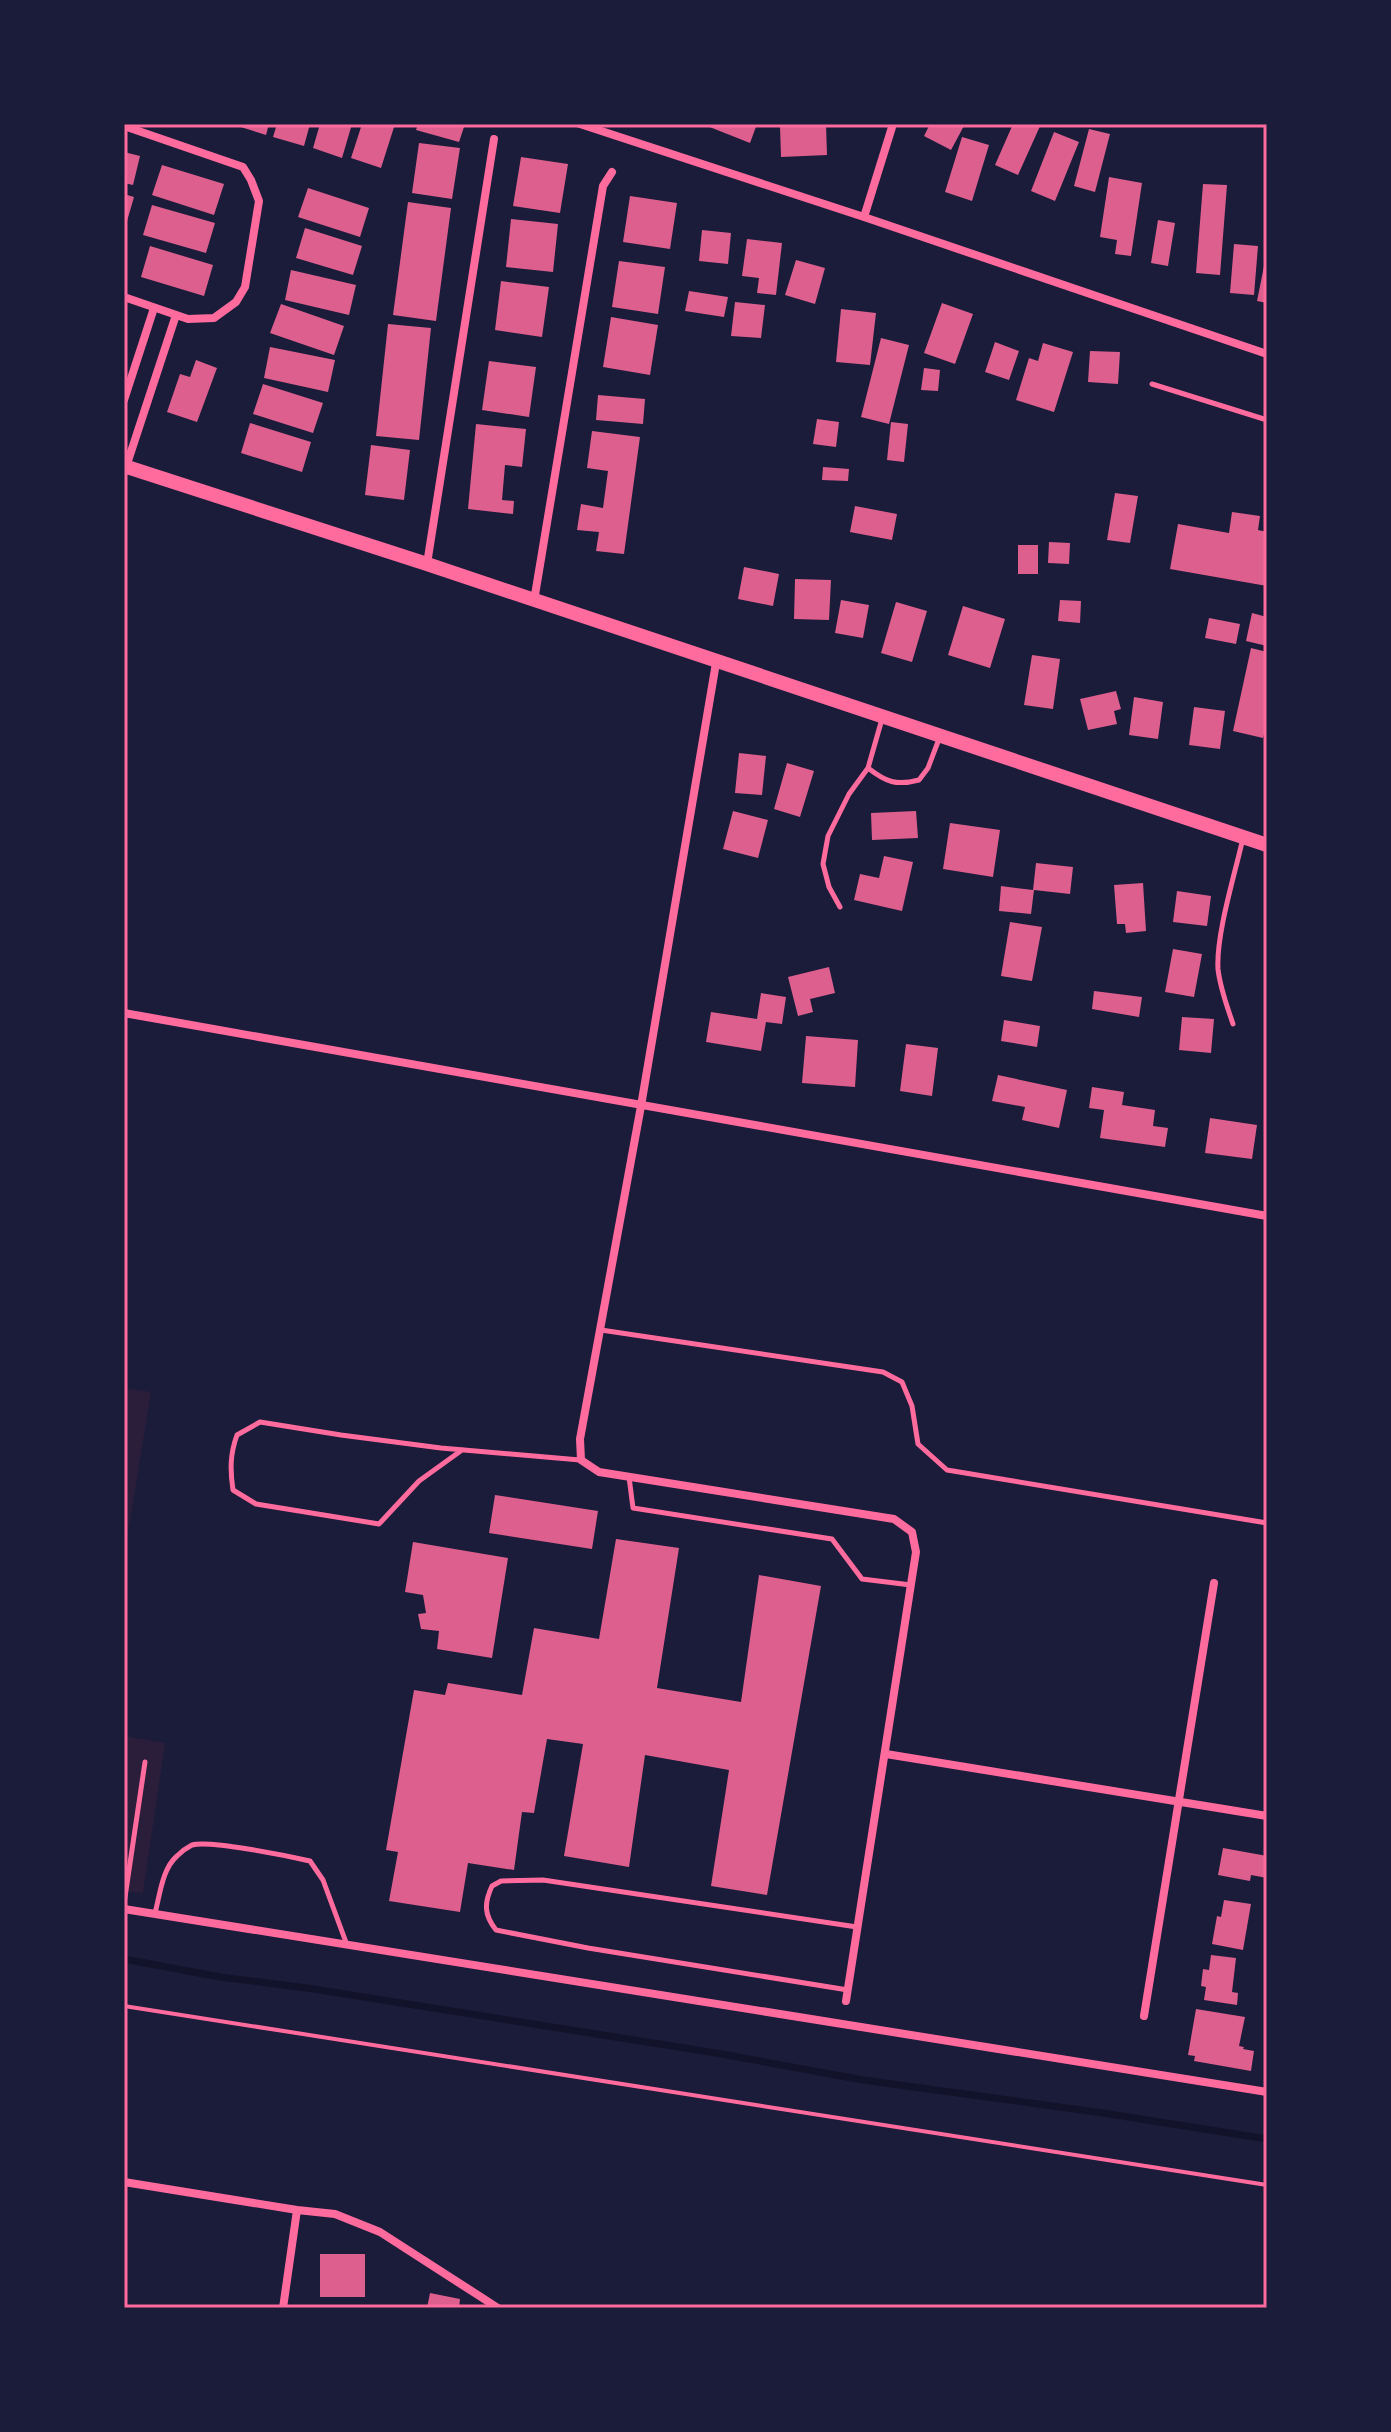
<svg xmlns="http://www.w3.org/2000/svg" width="1391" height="2432" viewBox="0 0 1391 2432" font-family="Ubuntu,sans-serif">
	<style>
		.green { fill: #2a1e3b }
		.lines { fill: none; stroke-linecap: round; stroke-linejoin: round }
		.stream { stroke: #12122b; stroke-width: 7 }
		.building { fill: #dd5f8e }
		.path { stroke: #ff6b9d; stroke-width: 4 }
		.service { stroke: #ff6b9d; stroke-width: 5 }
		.minor { stroke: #ff6b9d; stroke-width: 8 }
		.secondary { stroke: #ff6b9d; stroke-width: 14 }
		.neatline { fill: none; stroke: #ff6b9d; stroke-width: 3 }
	</style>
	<rect width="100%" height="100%" fill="#1b1b3a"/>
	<path class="green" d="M124,1388L151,1392L124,1557Z
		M124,1736L165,1743L143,1893L124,1891Z"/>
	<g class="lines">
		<path class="stream" d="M124,1959L220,1977L307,1988L716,2053L863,2080L1103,2113L1267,2139"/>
	</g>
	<path class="building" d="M231,124H269L266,135Z
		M277,124H310L304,146L273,137Z
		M320,124H352L342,158L313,148Z
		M362,124H395L381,168L351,158Z
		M418,124H465L459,142L416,130Z
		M702,124H757L750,143Z
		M826,124L827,155L781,157L780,126Z
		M930,124H965L951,150L924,136Z
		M1013,124L1021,126L1022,124H1041L1018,175L995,165Z
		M1089,129L1110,134L1095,192L1074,186Z
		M1054,132L1079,142L1055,201L1031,191Z
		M962,137L989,145L972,201L945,192Z
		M419,143L460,148L452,199L412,193Z
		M124,152L140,156L133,185L124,183Z
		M521,157L568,164L560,213L513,206Z
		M162,165L224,184L214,215L152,195Z
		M1109,177L1142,183L1131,256L1115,254L1117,240L1100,237Z
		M1203,184L1227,185L1220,275L1196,273Z
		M308,188L369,208L360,237L298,217Z
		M124,194L134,197L125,228H124Z
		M630,196L677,203L670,249L623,242Z
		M408,202L451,208L436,321L393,315Z
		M152,205L215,223L206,253L143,235Z
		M511,219L558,224L553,272L506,267Z
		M1158,220L1175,223L1168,266L1151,263Z
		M305,228L362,246L353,275L296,258Z
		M702,230L731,233L728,264L699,261Z
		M747,239L782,243L776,295L757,293L759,278L742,276Z
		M1234,244L1258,246L1254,295L1230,293Z
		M150,246L213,265L204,296L141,277Z
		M1266,256L1267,257V303L1257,301Z
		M796,260L825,268L815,304L785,295Z
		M619,261L665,267L658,314L612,307Z
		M291,270L356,285L349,315L285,300Z
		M501,281L549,287L542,337L495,330Z
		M689,291L728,297L724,317L685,311Z
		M735,302L765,305L761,338L731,336Z
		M942,303L973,314L955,364L924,353Z
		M281,304L344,326L334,355L270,333Z
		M841,309L876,313L870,365L836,362Z
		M611,317L658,325L650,375L603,367Z
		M388,324L431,328L419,440L376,436Z
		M881,338L909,345L889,424L861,417Z
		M995,342L1019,351L1009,380L985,372Z
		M1043,343L1073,352L1054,412L1016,400L1029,358L1038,361Z
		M270,347L335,360L328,392L264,378Z
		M1090,351L1120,352L1118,384L1088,382Z
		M196,360L217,368L197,422L167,412L180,374L190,377Z
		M489,361L536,367L529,417L482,410Z
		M924,368L940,370L938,391L921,390Z
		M263,384L323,403L313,433L253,414Z
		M598,395L645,399L643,424L596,420Z
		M817,419L839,422L836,447L813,444Z
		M891,422L908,424L904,462L887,460Z
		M250,423L311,442L302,472L241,453Z
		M476,424L526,429L522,467L505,465L502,500L514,501L513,514L468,509Z
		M592,431L640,437L624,554L596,551L599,532L577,530L581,504L603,508L608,471L587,468Z
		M371,445L410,450L404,500L365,495Z
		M823,467L849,469L848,481L822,480Z
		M1115,493L1138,496L1130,543L1107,540Z
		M855,506L897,514L892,540L850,532Z
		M1232,512L1260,516L1258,530L1267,532V586L1170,569L1178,524L1229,533Z
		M1049,542L1070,543L1069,564L1048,563Z
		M1018,545H1038V574H1018Z
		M744,567L779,574L773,606L738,599Z
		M795,579L831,580L829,620L794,619Z
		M841,600L869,605L863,638L835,633Z
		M1060,600L1081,601L1080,623L1058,621Z
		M896,602L927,611L912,662L881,653Z
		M963,606L1005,619L990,668L948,655Z
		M1252,613L1267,617V646L1246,641Z
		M1209,618L1240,624L1236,644L1205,638Z
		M1251,648L1267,652V722L1263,738L1233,731Z
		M1032,655L1060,659L1053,709L1024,705Z
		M1116,691L1121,709L1114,711L1117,724L1088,730L1080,699Z
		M1134,697L1163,702L1158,739L1129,735Z
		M1194,707L1225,711L1220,749L1189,745Z
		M739,753L766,756L762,795L735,793Z
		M787,763L814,771L800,817L774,809Z
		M733,811L768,820L758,858L723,849Z
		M916,811L918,838L872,840L871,813Z
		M950,823L1000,830L993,877L943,869Z
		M884,856L913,862L902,911L854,900L860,874L879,878Z
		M1036,863L1073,867L1070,894L1034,890L1031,914L999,911L1001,886L1033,890Z
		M1143,883L1146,931L1126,933L1125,924H1117L1114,885Z
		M1177,891L1211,896L1207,926L1173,922Z
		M1010,922L1042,927L1032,981L1001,976Z
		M1173,949L1202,954L1194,997L1165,992Z
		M829,967L835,993L810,999L813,1012L798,1016L788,977Z
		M1094,991L1142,997L1139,1017L1092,1009Z
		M761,993L786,997L782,1024L766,1022L761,1051L706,1042L711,1012L757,1019Z
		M1182,1017L1214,1019L1211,1053L1179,1050Z
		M1004,1020L1040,1026L1037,1047L1001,1041Z
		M806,1036L858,1040L855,1087L802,1083Z
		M906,1044L938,1048L932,1096L900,1091Z
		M998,1075L1067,1090L1059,1128L1022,1120L1025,1107L992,1101Z
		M1092,1087L1124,1092L1122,1105L1155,1110L1153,1126L1168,1128L1165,1147L1100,1138L1104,1110L1089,1108Z
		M1210,1118L1257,1125L1252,1159L1205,1153Z
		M495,1495L598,1511L592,1549L489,1533Z
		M616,1539L679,1548L657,1688L741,1702L759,1575L821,1586L767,1895L711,1886L729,1770L645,1755L629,1867L564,1856L583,1744L547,1739L534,1813L522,1812L514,1870L468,1863L460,1912L389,1901L398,1852L386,1850L414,1690L445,1695L448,1683L522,1695L534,1628L599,1639Z
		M413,1542L508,1558L492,1658L437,1649L439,1631L421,1629L418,1614L426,1613L423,1595L405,1592Z
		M1223,1848L1267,1856V1878L1251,1875L1250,1881L1218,1875Z
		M1224,1900L1251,1904L1243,1950L1212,1944L1217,1916L1221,1917Z
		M1211,1955L1236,1958L1232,1992L1238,1993L1237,2005L1204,2000L1206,1987L1201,1986L1203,1969L1209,1970Z
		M1196,2009L1245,2017L1239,2046L1244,2047L1243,2049L1254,2051L1251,2071L1194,2061L1195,2056L1188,2055Z
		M320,2254H365V2297H320Z
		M430,2293L460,2299L459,2308H427Z"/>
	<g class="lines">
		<path class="path" d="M124,2006L1267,2185"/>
		<path class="service" d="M1152,384L1267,420
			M868,768C886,782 896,786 919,780L928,768L939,739
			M840,907L829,887L823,864L828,836L849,794L868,768L882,719
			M1233,1024C1227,1006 1220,988 1218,969C1216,934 1235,874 1243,838
			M601,1330L883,1372L902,1382L912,1406L918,1444L947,1470L1267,1523
			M462,1450L419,1481L379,1524L256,1504L233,1490C230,1470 230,1454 237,1435L260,1422L341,1435L441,1448L580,1460
			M629,1477L633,1508L832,1539L862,1579L911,1585
			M124,1904L145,1762
			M155,1913C160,1895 162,1869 177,1856C180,1853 188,1847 192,1845C210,1840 288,1856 310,1861L323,1880L347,1945
			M848,1990L588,1948L496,1930C484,1915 484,1903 492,1886L501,1881L543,1880L857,1927"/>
		<path class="minor" d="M580,124L864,217L1267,354
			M124,126L243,167L251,180L259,201L245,287L236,302L214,318L188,319L124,297
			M864,217L893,124
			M124,400L154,308
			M126,467L176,315
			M427,564L494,139
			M534,601L603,186L612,172
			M716,663L641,1106L580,1439L581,1460L599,1472L894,1519L912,1532L916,1552L846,2001
			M124,1013L1267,1216
			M886,1754L1267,1816
			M124,1909L1267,2092
			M1144,2016L1214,1583
			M124,2182L297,2210L335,2214L380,2232L498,2308
			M283,2308L297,2210"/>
		<path class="secondary" d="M124,466L427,564L1267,845"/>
	</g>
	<rect width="1391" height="2432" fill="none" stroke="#1b1b3a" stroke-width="252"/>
	<rect x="126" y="126" width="1139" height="2180" class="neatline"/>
</svg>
